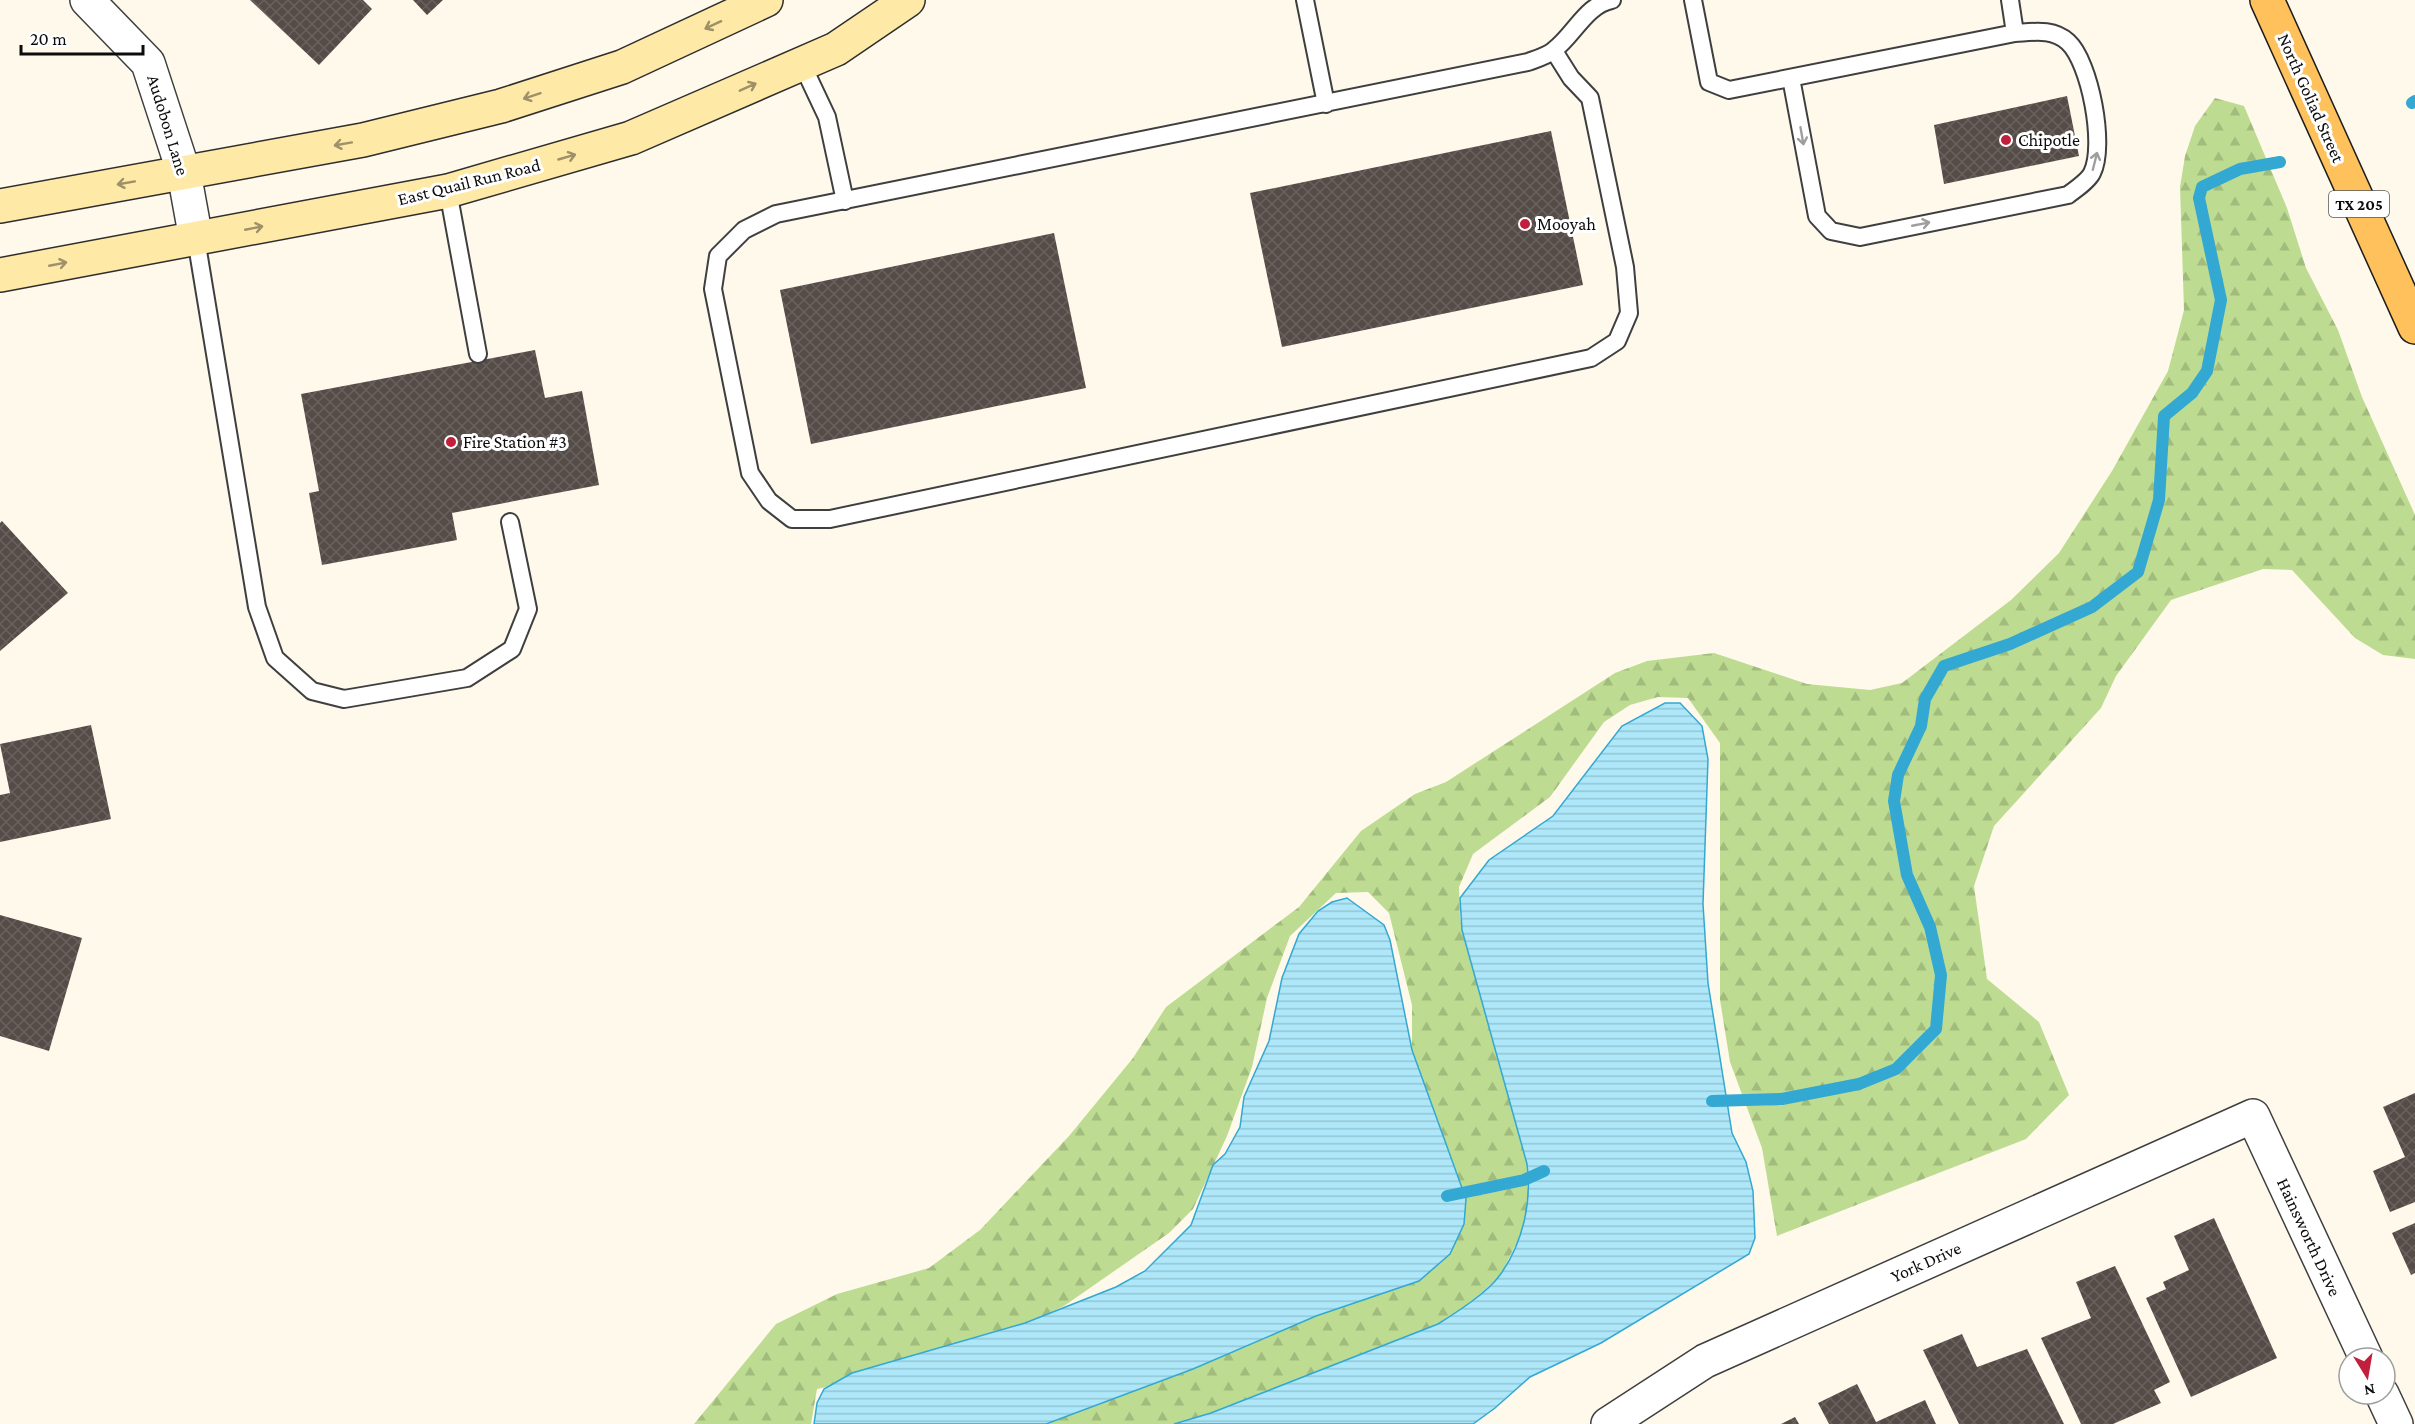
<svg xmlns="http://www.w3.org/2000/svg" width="2415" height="1424" viewBox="0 0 2415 1424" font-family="'Crimson Pro',serif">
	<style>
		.forest { fill: url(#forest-firs) }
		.water { fill: url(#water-rules); stroke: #32a8d3; stroke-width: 1.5 }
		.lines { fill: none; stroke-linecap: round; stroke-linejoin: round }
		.stream { stroke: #32a8d3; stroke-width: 12 }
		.building { fill: url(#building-cross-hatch) }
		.lane-casing { stroke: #3f3f3f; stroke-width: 20 }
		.street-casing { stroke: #3f3f3f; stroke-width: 36 }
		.secondary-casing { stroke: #2e2e2e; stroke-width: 36 }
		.primary-casing { stroke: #1d1d1d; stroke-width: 36 }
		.lane { stroke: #fff; stroke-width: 16 }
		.street { stroke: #fff; stroke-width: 33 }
		.secondary { stroke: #ffe9a7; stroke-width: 33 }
		.primary { stroke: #fec15c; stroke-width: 33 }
		.oneway { stroke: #9e9169 }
		.oneway2 { stroke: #9e9e9e }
		.poi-dot { fill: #c21f3c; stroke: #fff; stroke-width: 2 }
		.labels { text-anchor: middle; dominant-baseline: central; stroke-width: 6; stroke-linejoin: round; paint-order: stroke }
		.shield { fill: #fff; stroke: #555; stroke-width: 1.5 }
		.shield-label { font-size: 16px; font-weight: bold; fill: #0c0c0c }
		.street-label { font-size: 18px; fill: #0c0c0c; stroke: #fff }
		.poi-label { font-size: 18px; fill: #0c0c0c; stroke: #fff; text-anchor: start }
	</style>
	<defs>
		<pattern id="forest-firs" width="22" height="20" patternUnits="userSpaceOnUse" patternTransform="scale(1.5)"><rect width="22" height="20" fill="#bddc92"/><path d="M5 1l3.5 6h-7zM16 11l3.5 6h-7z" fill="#a1bc7d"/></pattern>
		<pattern id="water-rules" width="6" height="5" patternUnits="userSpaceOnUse" patternTransform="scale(1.5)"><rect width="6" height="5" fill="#aee7f9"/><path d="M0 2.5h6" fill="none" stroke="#94c5d4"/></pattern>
		<pattern id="building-cross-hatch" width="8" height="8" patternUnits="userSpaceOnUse" patternTransform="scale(1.5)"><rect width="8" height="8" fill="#554c48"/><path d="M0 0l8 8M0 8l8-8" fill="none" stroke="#68615e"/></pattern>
	</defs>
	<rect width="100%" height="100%" fill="#fff9ec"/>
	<path class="forest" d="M2215,98L2244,106L2287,208L2306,268L2338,330L2362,397L2415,515V659L2383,655L2355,638L2292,570L2263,569L2171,600L2116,676L2101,708L1994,826L1974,886L1987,979L2039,1022L2069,1095L2026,1139L1777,1236L1762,1148L1730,1062L1720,1000V743L1688,698L1658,697L1630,705L1604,722L1550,797L1473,854L1459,887L1460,918L1527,1164L1528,1204L1521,1234L1500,1276L1465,1307L1438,1324L1211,1413L1174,1424H1046L1193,1369L1316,1316L1419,1281L1466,1199L1412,1050V1005L1389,913L1368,892L1336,893L1290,936L1267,998L1252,1067L1227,1136L1193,1209L1169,1233L1064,1306L964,1353L936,1363L817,1389L811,1424H694L776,1324L837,1294L929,1268L980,1230L1069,1136L1133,1058L1166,1007L1299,907L1361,831L1415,794L1446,782L1615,673L1647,661L1714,653L1807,684L1870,690L1902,683L2011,600L2059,553L2112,471L2168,371L2184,310L2180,187L2185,156L2195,126Z"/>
	<path class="water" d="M1665,703H1680L1702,726L1708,759L1703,904L1708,983L1732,1133L1746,1162L1753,1191L1755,1238L1749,1254L1601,1343L1530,1377L1495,1408L1473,1424H1174L1211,1413L1438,1324C1457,1312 1487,1293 1500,1275C1523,1243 1532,1202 1527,1164L1462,930L1460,898L1489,860L1553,816L1622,726Z
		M1347,898L1384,925L1390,940L1412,1050L1466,1199L1464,1224L1450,1254L1419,1281L1316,1316L1193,1369L1046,1424H814L817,1403L824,1389L852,1373L1025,1323L1116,1287L1145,1271L1191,1225L1213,1165L1225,1154L1240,1127L1244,1097L1269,1041L1282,978L1299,934L1318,911L1332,902Z"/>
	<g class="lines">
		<path class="stream" d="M2412,103L2415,101
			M1712,1101L1782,1099L1859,1084L1896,1069L1936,1029L1941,975L1930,927L1907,875L1894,801L1898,775L1921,726L1925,699L1944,666L2010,644L2092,607L2138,572L2159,500L2164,416L2192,393L2207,371L2221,300L2199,198L2202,187L2240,169L2280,162
			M1447,1196L1524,1180L1544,1171"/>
	</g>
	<path class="building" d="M250,0H363L372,9L319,65Z
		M413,0H443L427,15Z
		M2067,96L2079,156L1944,184L1934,125Z
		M1551,131L1583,285L1282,347L1250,193Z
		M1054,233L1086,388L811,444L780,290Z
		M535,350L545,398L582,391L599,485L452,513L457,540L322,565L309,493L319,491L301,394Z
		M2,521L68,593L0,651V523Z
		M91,725L111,819L0,842V795L10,793L0,744Z
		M0,915L82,938L49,1051L0,1036Z
		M2415,1093V1202L2390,1212L2373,1171L2405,1157L2383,1107Z
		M2214,1218L2277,1358L2191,1397L2146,1298L2166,1289L2163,1282L2189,1270L2174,1236Z
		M2415,1223V1273L2411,1275L2392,1233Z
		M2115,1266L2170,1382L2154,1390L2161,1403L2113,1424H2081L2041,1338L2091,1318L2076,1282Z
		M1962,1334L1977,1367L2027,1349L2064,1424H1959L1923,1350Z
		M1857,1384L1876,1422L1925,1400L1936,1424H1829L1818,1403Z
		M1795,1417L1799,1424H1781Z"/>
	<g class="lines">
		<defs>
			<path id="lane" d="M1305,0L1326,104
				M1693,0L1709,82L1729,90L2015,33L2010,0
				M1554,51L1571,78L1590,98L1625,267L1629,313L1617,341L1591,358L830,519H792L769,501L750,473L713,289L718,256L744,230L776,214L1528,62C1536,59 1547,56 1554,50C1574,35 1586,5 1612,0
				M802,64L827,117L845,201
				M1791,78L1817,216L1831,231L1860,237L2068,195C2076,189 2088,181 2092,173C2106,146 2090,62 2068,42C2053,28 2033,32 2015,33
				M448,191L478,354
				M196,239L257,607L275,658L312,691L344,699L467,678L512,649L528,609L510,522"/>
			<path id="street" d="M87,0L148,63L184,173L196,239
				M2382,1394L2396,1424
				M1608,1424L1705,1361L2253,1116L2366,1358"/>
			<path id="secondary" d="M0,206L363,140L501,106L622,67L766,0
				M0,275L448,191L631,138L836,49L908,0"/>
			<path id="primary" d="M2267,0L2415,327"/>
		</defs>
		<use href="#lane" class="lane-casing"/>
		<use href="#street" class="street-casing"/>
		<use href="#secondary" class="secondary-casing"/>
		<use href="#primary" class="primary-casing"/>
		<use href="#lane" class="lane"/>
		<use href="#street" class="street"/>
		<use href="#secondary" class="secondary"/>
		<use href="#primary" class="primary"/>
	</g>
	<defs><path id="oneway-shaft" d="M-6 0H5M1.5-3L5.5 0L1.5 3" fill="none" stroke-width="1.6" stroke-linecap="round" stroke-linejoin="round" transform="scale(1.5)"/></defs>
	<g class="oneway">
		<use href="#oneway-shaft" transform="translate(713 25) rotate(155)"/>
		<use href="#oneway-shaft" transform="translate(748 87) rotate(-24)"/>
		<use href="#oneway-shaft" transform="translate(532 96) rotate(162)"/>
		<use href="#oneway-shaft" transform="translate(343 144) rotate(170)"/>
		<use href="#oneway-shaft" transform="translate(567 157) rotate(-16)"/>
		<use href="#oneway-shaft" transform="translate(126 183) rotate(170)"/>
		<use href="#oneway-shaft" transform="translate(254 228) rotate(-11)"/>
		<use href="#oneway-shaft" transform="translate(58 264) rotate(-11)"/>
	</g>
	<g class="oneway2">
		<use href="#oneway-shaft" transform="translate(1802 136) rotate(80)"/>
		<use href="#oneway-shaft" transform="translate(2095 161) rotate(-76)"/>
		<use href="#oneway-shaft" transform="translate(1921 224) rotate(-11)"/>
	</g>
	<g class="poi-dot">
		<circle cx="2006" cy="140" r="6"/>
		<circle cx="1525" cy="224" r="6"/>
		<circle cx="451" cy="442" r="6"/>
	</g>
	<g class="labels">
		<rect class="shield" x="2329" y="191" width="60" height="26" rx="4.5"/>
		<g class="shield-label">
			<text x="2359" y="204">TX 205</text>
		</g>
		<g class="street-label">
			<text transform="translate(2311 98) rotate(66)">North Goliad Street</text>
			<text transform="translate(168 125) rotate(73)">Audobon Lane</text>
			<text transform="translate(469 182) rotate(-14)">East Quail Run Road</text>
			<text transform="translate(2309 1237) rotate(65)">Hainsworth Drive</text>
			<text transform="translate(1926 1262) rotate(-24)">York Drive</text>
		</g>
		<g class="poi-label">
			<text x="2018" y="140">Chipotle</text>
			<text x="1537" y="224">Mooyah</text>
			<text x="463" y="442">Fire Station #3</text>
		</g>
	</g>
	<g transform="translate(2367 1376) rotate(169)"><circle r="28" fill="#ffffff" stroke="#9e9e9e" stroke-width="1.5"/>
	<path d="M0-4.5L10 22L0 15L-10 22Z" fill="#c21f3c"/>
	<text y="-9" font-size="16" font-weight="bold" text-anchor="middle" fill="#0c0c0c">N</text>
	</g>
	<path d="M21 45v9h122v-9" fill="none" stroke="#0c0c0c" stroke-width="3"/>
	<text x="30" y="45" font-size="18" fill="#0c0c0c" stroke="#ffffff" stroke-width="4.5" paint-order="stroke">20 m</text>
</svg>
